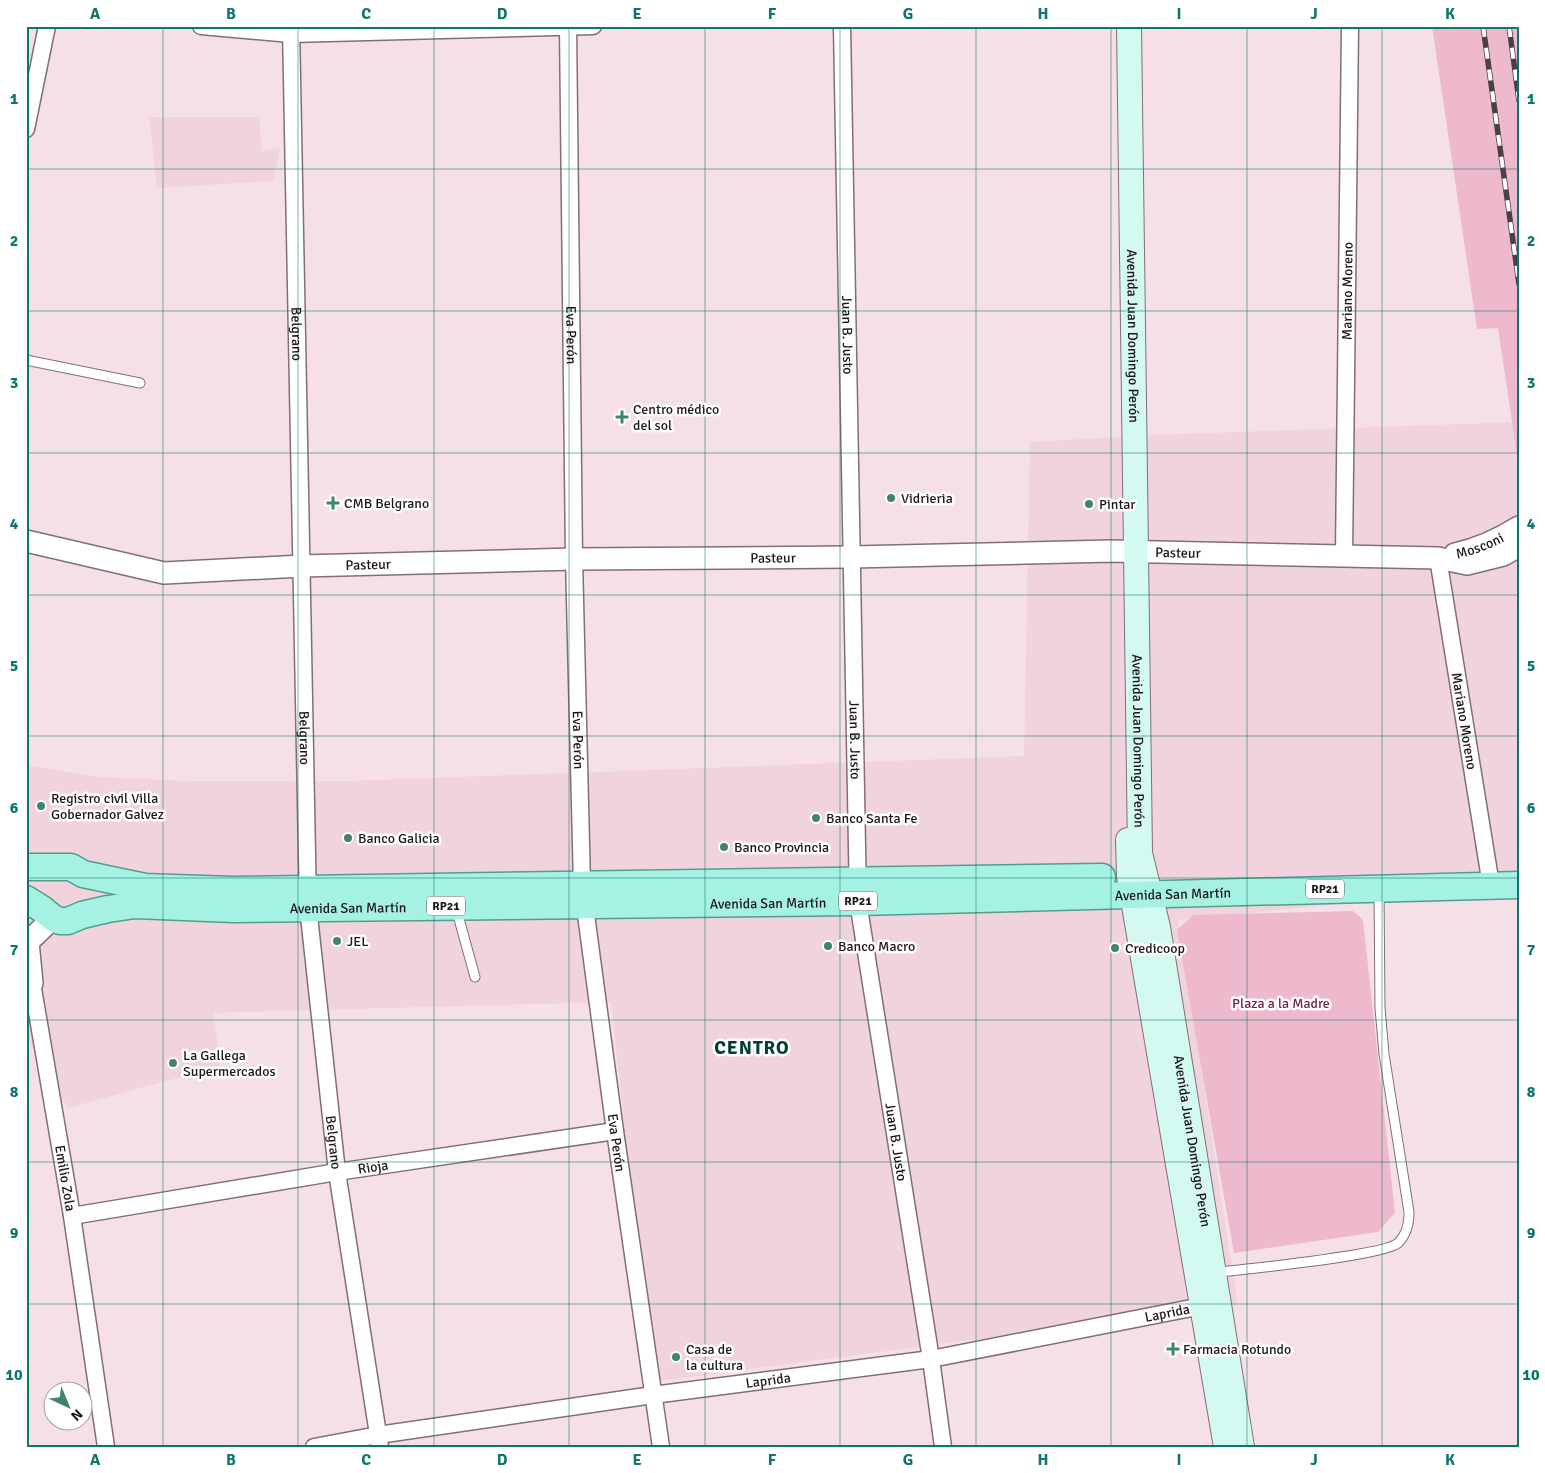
<svg xmlns="http://www.w3.org/2000/svg" width="1545" height="1473" viewBox="0 0 1545 1473" font-family="Signika,sans-serif">
	<style>
		.built { fill: #f1d3dd }
		.green { fill: #eeb9cd }
		.lines { fill: none; stroke-linecap: round; stroke-linejoin: round }
		.service-casing { stroke: #826f76; stroke-width: 11 }
		.minor-casing { stroke: #826f76; stroke-width: 19 }
		.tertiary-casing { stroke: #826f76; stroke-width: 24 }
		.secondary-casing { stroke: #826f76; stroke-width: 26 }
		.primary-casing { stroke: #509f8e; stroke-width: 29 }
		.service { stroke: #fff; stroke-width: 9 }
		.minor { stroke: #fff; stroke-width: 16 }
		.tertiary { stroke: #fff; stroke-width: 21 }
		.secondary { stroke: #d3f9f0; stroke-width: 24 }
		.primary { stroke: #a6f2e2; stroke-width: 26 }
		.rail-casing { stroke: #4a3f43; stroke-width: 5.5 }
		.rail { stroke: #fff; stroke-width: 4; stroke-dasharray: 11; stroke-linecap: butt }
		.grid { fill: none; stroke: #0f766e; stroke-width: 1; stroke-opacity: 0.55 }
		.poi-dot { fill: #418373; stroke: #fff; stroke-width: 2 }
		.labels { text-anchor: middle; dominant-baseline: central; stroke-width: 5; stroke-linejoin: round; paint-order: stroke }
		.shield { fill: #fff; stroke: #615b5d; stroke-width: 1 }
		.shield-label { font-size: 12px; font-weight: bold; fill: #1d1518 }
		.street-label { font-size: 14px; fill: #1d1518; stroke: #fff }
		.poi-label { font-size: 14px; fill: #1d1518; stroke: #fff; text-anchor: start }
		.park-label { font-size: 14px; fill: #702247; stroke: #fff }
		.district-label { font-size: 19px; font-weight: bold; letter-spacing: 1px; fill: #013e33; stroke: #fff }
		.neatline { fill: none; stroke: #0f766e; stroke-width: 2 }
		.grid-label { font-size: 16px; text-anchor: middle; font-weight: bold; fill: #0f766e }
	</style>
	<rect width="100%" height="100%" fill="#f6e0e8"/>
	<path class="built" d="M149,117H259L262,151L280,148L273,181L157,188Z
		M1519,422V886L1178,920L1238,1305L651,1382L611,1002L213,1013L221,1066L68,1108L26,1036V765L99,777L188,781H350L1024,756L1030,442L1151,435Z"/>
	<path class="green" d="M1432,26H1519V469L1498,328L1477,329Z
		M1353,911L1363,920L1395,1213L1378,1232L1234,1253L1177,930L1193,915Z"/>
	<g class="lines">
		<defs>
			<path id="service" d="M26,360L140,383
				M456,908L475,977
				M1214,1273C1242,1269 1384,1256 1398,1243C1407,1234 1409,1224 1409,1212L1384,1054L1380,1008L1379,892"/>
			<g id="minor">
				<path d="M201,26L291,34L593,26"/>
				<path id="s1" d="M291,26L308,907L337,1172L380,1447"/>
				<path id="s2" d="M568,26L574,559L582,885L615,1131L661,1447"/>
				<path id="s3" d="M842,26L858,902L931,1359L943,1447"/>
				<path d="M26,129L47,26"/>
				<path id="s4" d="M1344,555L1350,26"/>
				<path id="s5" d="M1438,558L1491,885"/>
				<path id="s6" d="M32,983L72,1216L106,1447"/>
				<path id="s7" d="M72,1216L337,1172L615,1131"/>
				<path id="s8" d="M314,1447L378,1435L653,1395L931,1359L1212,1304"/>
			</g>
			<g id="tertiary">
				<path id="s9" d="M26,541L164,573L302,566L574,559L852,557L1111,551L1438,558L1467,564L1503,555L1519,546"/>
				<path id="s10" d="M1455,554C1478,549 1500,539 1519,527"/>
				<path d="M26,989L32,983L28,942L53,918"/>
			</g>
			<g id="secondary">
				<path id="s11" d="M1129,26L1140,853L1158,927L1242,1447"/>
				<path d="M1128,840L1129,876L1226,1447"/>
			</g>
			<g id="primary">
				<path d="M26,867H71L83,874L145,887L232,890L1102,877"/>
				<path id="s12" d="M26,899L42,909L53,918L60,921H68L82,915L108,909L135,905L233,909L858,902L1519,885"/>
			</g>
		</defs>
		<use href="#service" class="service-casing"/>
		<use href="#minor" class="minor-casing"/>
		<use href="#tertiary" class="tertiary-casing"/>
		<use href="#secondary" class="secondary-casing"/>
		<use href="#primary" class="primary-casing"/>
		<use href="#service" class="service"/>
		<use href="#minor" class="minor"/>
		<use href="#tertiary" class="tertiary"/>
		<use href="#secondary" class="secondary"/>
		<use href="#primary" class="primary"/>
		<defs>
			<path id="rail" d="M1483,26L1519,284
				M1509,26L1519,101"/>
		</defs>
		<use href="#rail" class="rail-casing"/>
		<use href="#rail" class="rail"/>
	</g>
	<path class="grid" d="M163,26V1447M298,26V1447M434,26V1447M569,26V1447M705,26V1447M840,26V1447M976,26V1447M1111,26V1447M1247,26V1447M1382,26V1447M26,169H1519M26,311H1519M26,453H1519M26,595H1519M26,736H1519M26,878H1519M26,1020H1519M26,1162H1519M26,1304H1519"/>
	<g class="poi-dot">
		<path d="M619.5 409.5h5v5h5v5h-5v5h-5v-5h-5v-5h5z"/>
		<circle cx="891" cy="498" r="5"/>
		<path d="M330.5 495.5h5v5h5v5h-5v5h-5v-5h-5v-5h5z"/>
		<circle cx="1089" cy="504" r="5"/>
		<circle cx="41" cy="806" r="5"/>
		<circle cx="816" cy="818" r="5"/>
		<circle cx="348" cy="838" r="5"/>
		<circle cx="724" cy="847" r="5"/>
		<circle cx="337" cy="941" r="5"/>
		<circle cx="828" cy="946" r="5"/>
		<circle cx="1115" cy="948" r="5"/>
		<circle cx="173" cy="1063" r="5"/>
		<path d="M1170.5 1341.5h5v5h5v5h-5v5h-5v-5h-5v-5h5z"/>
		<circle cx="676" cy="1357" r="5"/>
	</g>
	<g class="labels">
		<g class="shield">
			<rect x="1306" y="879.5" width="38" height="19" rx="4"/>
			<rect x="839" y="891.5" width="38" height="19" rx="4"/>
			<rect x="427" y="896.5" width="38" height="19" rx="4"/>
		</g>
		<g class="shield-label">
			<text x="1325" y="889">RP21</text>
			<text x="858" y="901">RP21</text>
			<text x="446" y="906">RP21</text>
		</g>
		<g class="street-label">
			<text stroke="none"><textPath href="#s4" startOffset="264">Mariano Moreno</textPath></text>
			<text stroke="none"><textPath href="#s1" startOffset="308">Belgrano</textPath></text>
			<text stroke="none"><textPath href="#s2" startOffset="309">Eva Perón</textPath></text>
			<text stroke="none"><textPath href="#s3" startOffset="309">Juan B. Justo</textPath></text>
			<text stroke="none"><textPath href="#s11" startOffset="310">Avenida Juan Domingo Perón</textPath></text>
			<text stroke="none"><textPath href="#s10" startOffset="26">Mosconi</textPath></text>
			<text stroke="none"><textPath href="#s9" startOffset="1156">Pasteur</textPath></text>
			<text stroke="none"><textPath href="#s9" startOffset="751">Pasteur</textPath></text>
			<text stroke="none"><textPath href="#s9" startOffset="346">Pasteur</textPath></text>
			<text stroke="none"><textPath href="#s5" startOffset="165">Mariano Moreno</textPath></text>
			<text stroke="none"><textPath href="#s1" startOffset="712">Belgrano</textPath></text>
			<text stroke="none"><textPath href="#s2" startOffset="714">Eva Perón</textPath></text>
			<text stroke="none"><textPath href="#s3" startOffset="714">Juan B. Justo</textPath></text>
			<text stroke="none"><textPath href="#s11" startOffset="715">Avenida Juan Domingo Perón</textPath></text>
			<text stroke="none"><textPath href="#s12" startOffset="1156">Avenida San Martín</textPath></text>
			<text stroke="none"><textPath href="#s12" startOffset="751">Avenida San Martín</textPath></text>
			<text stroke="none"><textPath href="#s12" startOffset="331">Avenida San Martín</textPath></text>
			<text stroke="none"><textPath href="#s11" startOffset="1120">Avenida Juan Domingo Perón</textPath></text>
			<text stroke="none"><textPath href="#s2" startOffset="1119">Eva Perón</textPath></text>
			<text stroke="none"><textPath href="#s3" startOffset="1119">Juan B. Justo</textPath></text>
			<text stroke="none"><textPath href="#s1" startOffset="1118">Belgrano</textPath></text>
			<text stroke="none"><textPath href="#s7" startOffset="305">Rioja</textPath></text>
			<text stroke="none"><textPath href="#s6" startOffset="198">Emilio Zola</textPath></text>
			<text stroke="none"><textPath href="#s8" startOffset="864">Laprida</textPath></text>
			<text stroke="none"><textPath href="#s8" startOffset="459">Laprida</textPath></text>
		</g>
		<g class="poi-label">
			<text x="633" y="409">Centro médico<tspan x="633" dy="16">del sol</tspan></text>
			<text x="901" y="498">Vidrieria</text>
			<text x="344" y="503">CMB Belgrano</text>
			<text x="1099" y="504">Pintar</text>
			<text x="51" y="798">Registro civil Villa<tspan x="51" dy="16">Gobernador Galvez</tspan></text>
			<text x="826" y="818">Banco Santa Fe</text>
			<text x="358" y="838">Banco Galicia</text>
			<text x="734" y="847">Banco Provincia</text>
			<text x="347" y="941">JEL</text>
			<text x="838" y="946">Banco Macro</text>
			<text x="1125" y="948">Credicoop</text>
			<text x="183" y="1055">La Gallega<tspan x="183" dy="16">Supermercados</tspan></text>
			<text x="686" y="1349">Casa de<tspan x="686" dy="16">la cultura</tspan></text>
			<text x="1183" y="1349">Farmacia Rotundo</text>
		</g>
		<g class="park-label">
			<text x="1281" y="1003">Plaza a la Madre</text>
		</g>
		<g class="district-label">
			<text x="752" y="1048">CENTRO</text>
		</g>
	</g>
	<rect width="1545" height="1473" fill="none" stroke="#ffffff" stroke-width="55"/>
	<g transform="translate(68 1406) rotate(136)"><circle r="24" fill="#ffffff" stroke="#a5a1a3"/>
	<path d="M0-4L9 19L0 12L-9 19Z" fill="#418373"/>
	<text y="-8" font-size="14" font-weight="bold" text-anchor="middle" fill="#1d1518">N</text>
	</g>
	<rect x="28" y="28" width="1490" height="1418" class="neatline"/>
	<g class="grid-label">
		<text x="95" y="19">A</text>
		<text x="231" y="19">B</text>
		<text x="366" y="19">C</text>
		<text x="502" y="19">D</text>
		<text x="637" y="19">E</text>
		<text x="772" y="19">F</text>
		<text x="908" y="19">G</text>
		<text x="1043" y="19">H</text>
		<text x="1179" y="19">I</text>
		<text x="1314" y="19">J</text>
		<text x="1450" y="19">K</text>
		<text x="14" y="104">1</text>
		<text x="1531" y="104">1</text>
		<text x="14" y="246">2</text>
		<text x="1531" y="246">2</text>
		<text x="14" y="388">3</text>
		<text x="1531" y="388">3</text>
		<text x="14" y="529">4</text>
		<text x="1531" y="529">4</text>
		<text x="14" y="671">5</text>
		<text x="1531" y="671">5</text>
		<text x="14" y="813">6</text>
		<text x="1531" y="813">6</text>
		<text x="14" y="955">7</text>
		<text x="1531" y="955">7</text>
		<text x="14" y="1097">8</text>
		<text x="1531" y="1097">8</text>
		<text x="14" y="1238">9</text>
		<text x="1531" y="1238">9</text>
		<text x="14" y="1380">10</text>
		<text x="1531" y="1380">10</text>
		<text x="95" y="1465">A</text>
		<text x="231" y="1465">B</text>
		<text x="366" y="1465">C</text>
		<text x="502" y="1465">D</text>
		<text x="637" y="1465">E</text>
		<text x="772" y="1465">F</text>
		<text x="908" y="1465">G</text>
		<text x="1043" y="1465">H</text>
		<text x="1179" y="1465">I</text>
		<text x="1314" y="1465">J</text>
		<text x="1450" y="1465">K</text>
	</g>
</svg>
